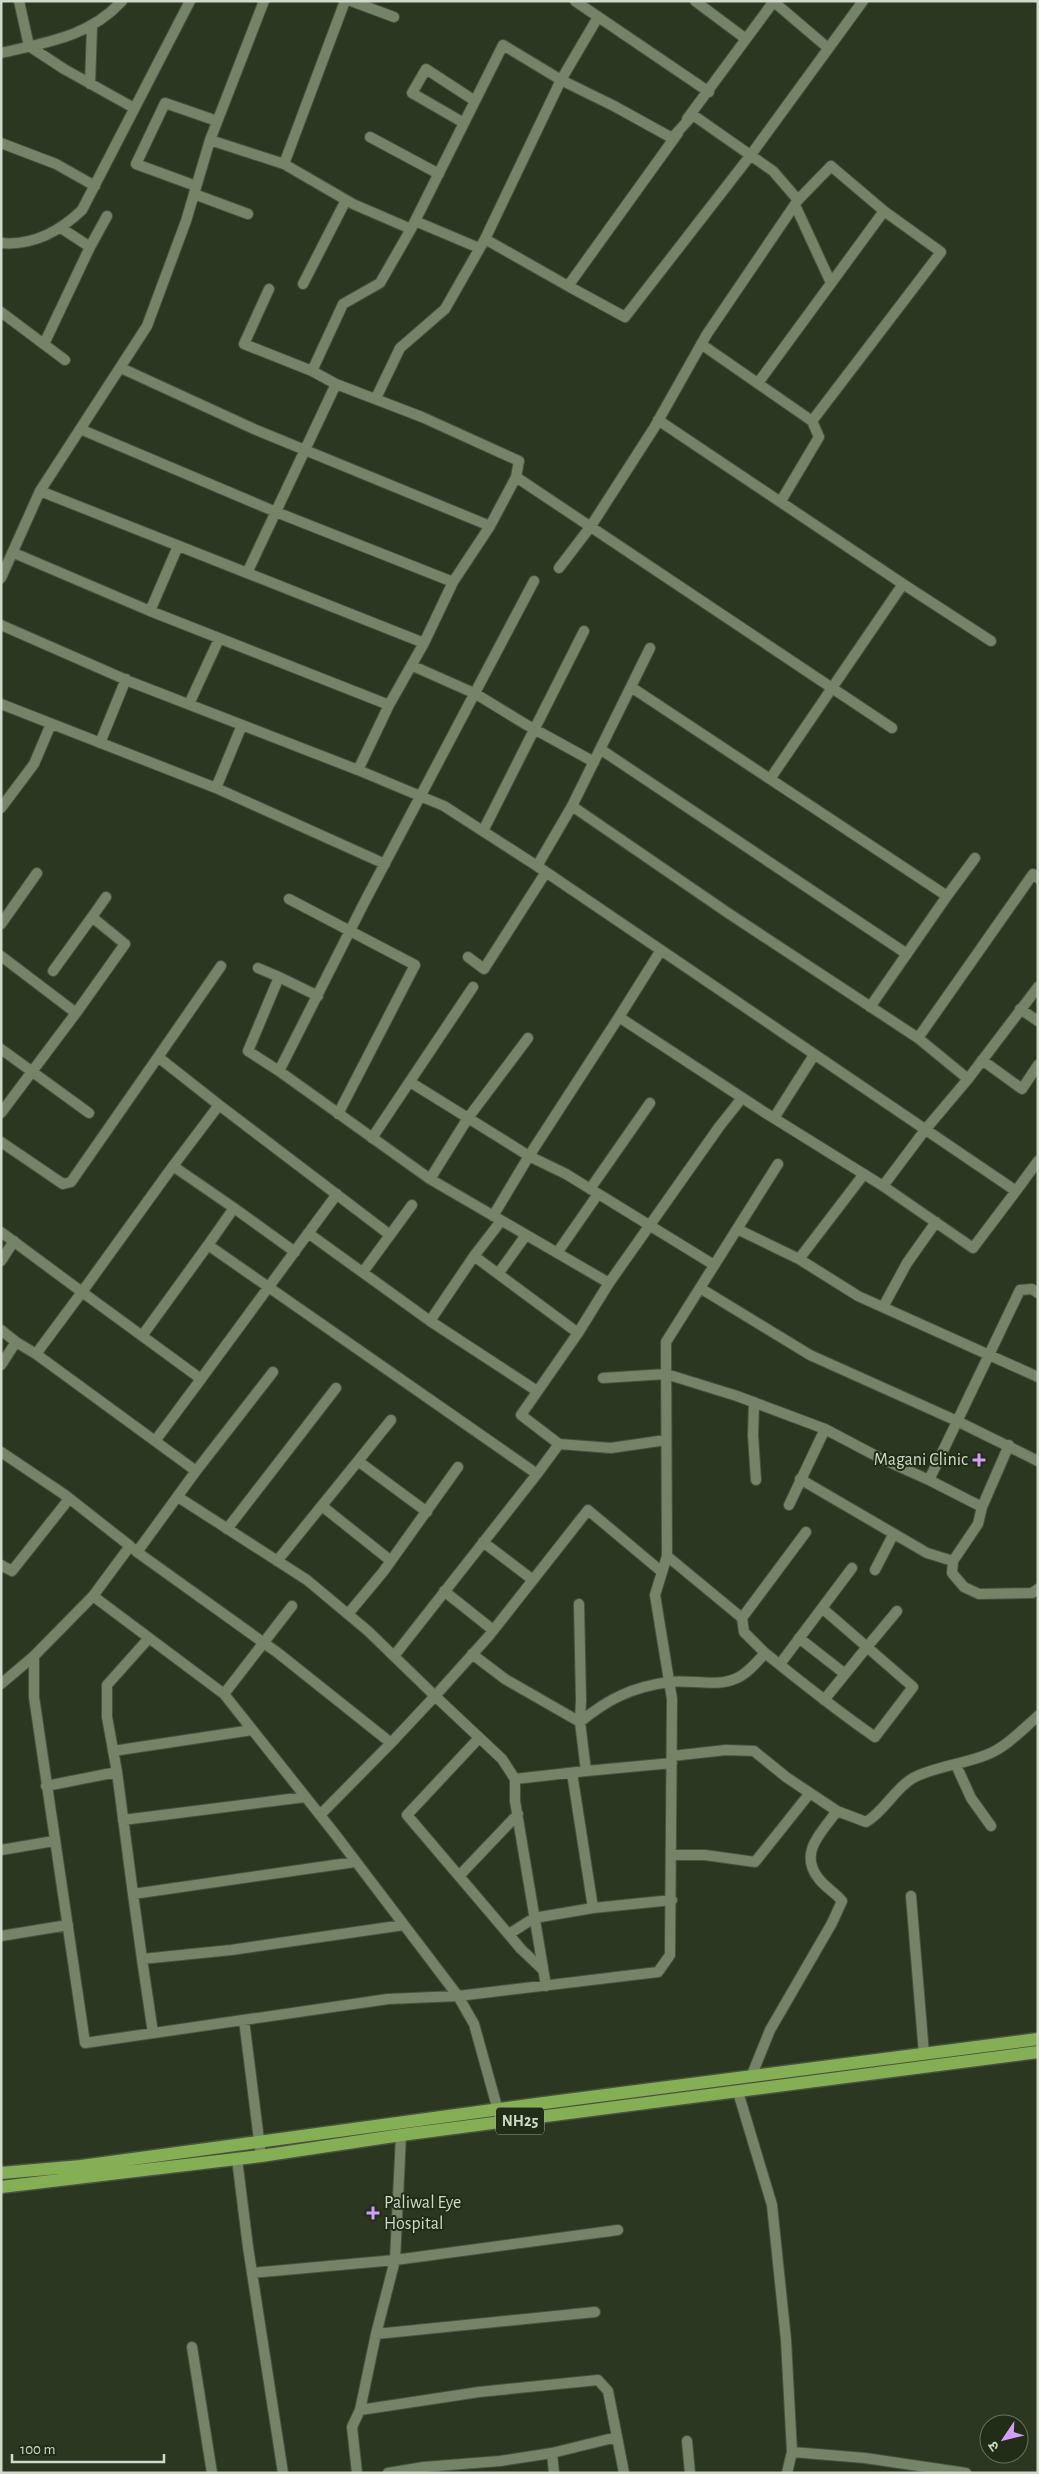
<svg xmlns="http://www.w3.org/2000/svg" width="1039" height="2474" viewBox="0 0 1039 2474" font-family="'Alegreya Sans','Noto Sans Devanagari',sans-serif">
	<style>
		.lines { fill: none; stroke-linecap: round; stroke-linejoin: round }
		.minor-casing { stroke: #48533f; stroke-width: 12 }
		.primary-casing { stroke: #48533f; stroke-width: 15 }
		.minor { stroke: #758469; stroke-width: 10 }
		.primary { stroke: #85af54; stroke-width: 12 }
		.poi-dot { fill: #d49cfb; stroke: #212d16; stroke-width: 2 }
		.labels { text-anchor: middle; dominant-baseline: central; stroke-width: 4; stroke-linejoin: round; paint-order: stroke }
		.shield { fill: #212d16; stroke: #9ca595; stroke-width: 1 }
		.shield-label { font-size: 16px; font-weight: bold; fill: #d1d9cb }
		.poi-label { font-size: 18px; fill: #d1d9cb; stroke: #212d16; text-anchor: end }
	</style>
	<rect width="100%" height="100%" fill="#2b3720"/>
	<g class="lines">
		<defs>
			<path id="minor" d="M19,1L29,46L64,69L134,108
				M351,1L394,17
				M575,1L709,92
				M695,1L746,39
				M774,2L828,48
				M1,53C47,42 89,37 122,1
				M90,84L92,27
				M687,119L774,1
				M464,123L412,93L426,69L475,101
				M370,137L439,174
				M210,140L284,164L353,204L411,229L380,283L343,304L312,371L336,384
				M1,143L56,164L95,186
				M284,164L345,1
				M196,186L136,164L165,103L217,121
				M194,194L248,214
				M798,200L831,166L884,211
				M795,205L831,283
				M415,221L479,248
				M411,229L503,45L561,80L614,106L672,138L693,115L773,171L798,200L707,334L654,428L591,526L559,568
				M485,239L568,286L678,133
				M1,243C33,246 60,231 82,210L190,1
				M90,247L107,216
				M303,284L346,200
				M568,286L625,317L750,156L863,1
				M269,289L244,344L312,371
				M1,312L65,360
				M44,344L90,247L61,228
				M701,344L812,421L819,437L781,501
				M121,368L254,429L490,526L453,582L424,643
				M758,383L884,211L941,252L812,421
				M376,398L400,348L445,309L485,239L561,80L598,17
				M658,420L903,584
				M80,429L276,512L453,582
				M516,477L832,688L770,779
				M40,491L424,643L389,705L358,770L444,806L537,866L1016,1191L1038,1161
				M14,553L150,611L178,546
				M247,573L336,384L422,417L519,461L516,477L490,526
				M1,578L40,491L147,326L186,221L210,140L264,1
				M534,581L365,901L279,1071L430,1179L468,1118L529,1156L619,1017L764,1112L883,1186L925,1130L968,1079L918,1038L1033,874L1038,878
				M150,611L389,705
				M1,625L131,682L358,770
				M413,666L476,694L525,724L594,762
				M631,687L947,896L870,1007
				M1,704L216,788L242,725
				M189,704L219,639
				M892,728L832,688L903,584L991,641
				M100,743L126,679
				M600,749L907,954
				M216,788L385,864
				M572,806L650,648
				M1,808L34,764L51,724
				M483,831L584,631
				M537,866L572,806L728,913L918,1038
				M947,896L975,858
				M289,899L415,965L338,1114
				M92,917L106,897
				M1,924L37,873
				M1,956L76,1013L1,1113
				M468,957L484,969L546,872
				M258,968L279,977
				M53,971L92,917L125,944L76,1013
				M1020,1009L1038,1021
				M619,1017L661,950
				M1,1049L89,1113
				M158,1057L221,966
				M982,1060L1022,1089L1038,1065
				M279,1071L248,1051L279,977L318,996
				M968,1079L1038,987
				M410,1082L468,1118L528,1038
				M219,1105L390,1235
				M774,1118L814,1055
				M372,1138L473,987
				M1,1142L60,1182L63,1184L71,1182L158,1057L219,1105L173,1166
				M430,1179L609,1283L719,1127L742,1098
				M883,1186L973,1248L1016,1191
				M590,1189L650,1103
				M234,1208L295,1252
				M493,1216L529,1156L566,1174L714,1265
				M501,1221L474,1256L578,1333L609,1283
				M737,1229L778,1164
				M1,1232L82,1292L36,1354L16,1342L1,1365
				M308,1233L430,1321L474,1256
				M208,1245L234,1208L173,1166L82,1292L201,1379L337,1194
				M557,1253L598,1194
				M799,1259L858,1296L1038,1377
				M1,1261L14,1241
				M363,1272L412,1205
				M498,1274L526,1235
				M700,1288L810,1355L957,1421L1038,1461
				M883,1307L907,1263L936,1222
				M430,1321L537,1391
				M1,1330L16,1342
				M578,1333L521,1415L559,1444L611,1448L666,1440
				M142,1336L208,1245L537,1474L559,1444
				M36,1354L196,1471L137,1552L134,1549
				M603,1378L666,1374L737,1396L825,1429L789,1505
				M754,1402L753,1435L756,1480
				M391,1420L358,1461L427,1512
				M825,1429L880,1458L929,1480L1020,1290L1032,1289L1038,1293
				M155,1441L201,1379
				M1009,1445L982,1507L978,1524L953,1561L952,1573L964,1587L979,1594L1032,1593L1038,1589
				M1,1452L65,1495L130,1546L93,1596L224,1694L335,1834L458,1996
				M196,1471L273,1372
				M800,1479L927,1553L953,1561
				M929,1480L982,1507
				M178,1497L307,1580L368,1631L435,1696L391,1743
				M322,1506L391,1561
				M227,1529L336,1388
				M483,1542L533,1580
				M137,1552L278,1653L391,1743L320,1815
				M667,1556L742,1618L806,1532
				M277,1561L358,1461
				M1,1565L12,1571L69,1499
				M875,1570L893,1535
				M444,1591L493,1630
				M93,1596L34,1656V1697L85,2043L388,1999L458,1996
				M579,1604L581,1700L580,1722L586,1771L672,1763
				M822,1608L852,1568
				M348,1614L383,1572L458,1467
				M799,1638L845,1674
				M765,1653C801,1682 837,1711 875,1737L913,1687L867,1647L824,1700
				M472,1654L505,1679L580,1722C608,1699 632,1687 669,1682C690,1679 717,1688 737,1678C748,1673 757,1662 765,1653L744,1632L742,1618
				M394,1656L537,1474
				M780,1664L822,1608L867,1647L897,1611
				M1,1684L34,1656
				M224,1694L292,1606
				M479,1738L407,1815L521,1949L543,1970
				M113,1751L252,1730
				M672,1756L726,1750L754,1751L786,1777L837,1811C821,1833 798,1853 819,1879C826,1888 836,1893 842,1901L832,1923L770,2030L751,2077
				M956,1765L971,1798L991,1826
				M586,1771L515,1779L502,1759L435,1696L488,1637L588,1510L662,1572
				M117,1772L107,1717V1685L149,1638
				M572,1773L593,1908L672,1900
				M515,1779V1801L546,1986
				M46,1786L117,1772L133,1894
				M837,1811L866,1822C885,1811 894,1789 913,1778C933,1767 964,1764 986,1755C1005,1748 1022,1730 1038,1716
				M123,1820L305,1797
				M1,1850L54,1841
				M672,1855H705L755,1862L810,1793
				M459,1876L518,1814
				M911,1896L924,2054
				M509,1934L534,1918L593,1908
				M1,1936L68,1925
				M142,1959L133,1894L355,1862
				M244,2020L261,2156
				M153,2033L142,1959L231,1950L404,1925
				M738,2092L772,2205L786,2340L792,2452L787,2473
				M499,2114L474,2024L458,1996L658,1972L670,1955L672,1699L655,1595L667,1556L666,1342L737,1229L799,1259L864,1174
				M237,2159L248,2247L283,2473
				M252,2273L395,2260L401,2135
				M595,2312L376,2334L395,2260L618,2230
				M376,2334L360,2410L479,2392L598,2380L608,2391L617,2437
				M192,2347L212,2473
				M687,2441L690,2473
				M792,2452L865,2458L966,2473
				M552,2453L617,2437L624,2473
				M357,2473L352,2427L360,2410
				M388,2473L424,2467
				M425,2473L424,2467L500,2461L552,2453L554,2473"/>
			<path id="primary" d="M1,2173L81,2166L544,2103L1038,2039
				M1,2187L261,2156L401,2135L1038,2052"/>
		</defs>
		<use href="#minor" class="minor-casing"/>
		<use href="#primary" class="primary-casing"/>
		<use href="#minor" class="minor"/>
		<use href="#primary" class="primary"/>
	</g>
	<g class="poi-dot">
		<path d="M976.5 1452.5h5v5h5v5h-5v5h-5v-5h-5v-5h5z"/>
		<path d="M370.5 2205.5h5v5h5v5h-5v5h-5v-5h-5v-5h5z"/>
	</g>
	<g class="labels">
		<rect class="shield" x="496" y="2107.5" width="48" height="27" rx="4"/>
		<g class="shield-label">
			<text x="520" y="2121">NH25</text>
		</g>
		<g class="poi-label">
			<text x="968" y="1460">Magani Clinic</text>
			<text x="384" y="2203" text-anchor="start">Paliwal Eye<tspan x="384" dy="21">Hospital</tspan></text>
		</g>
	</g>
	<rect width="1039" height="2474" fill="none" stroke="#d1d9cb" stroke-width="5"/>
	<g transform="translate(1004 2439) rotate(235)"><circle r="24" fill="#212d16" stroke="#67725e"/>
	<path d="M0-4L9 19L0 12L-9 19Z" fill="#d49cfb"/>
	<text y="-8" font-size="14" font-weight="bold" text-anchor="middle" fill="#d1d9cb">उ</text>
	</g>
	<path d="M12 2454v8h152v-8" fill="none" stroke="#d1d9cb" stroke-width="2.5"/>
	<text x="20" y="2454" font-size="15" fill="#d1d9cb" stroke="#212d16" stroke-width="4" paint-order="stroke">100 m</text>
</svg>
